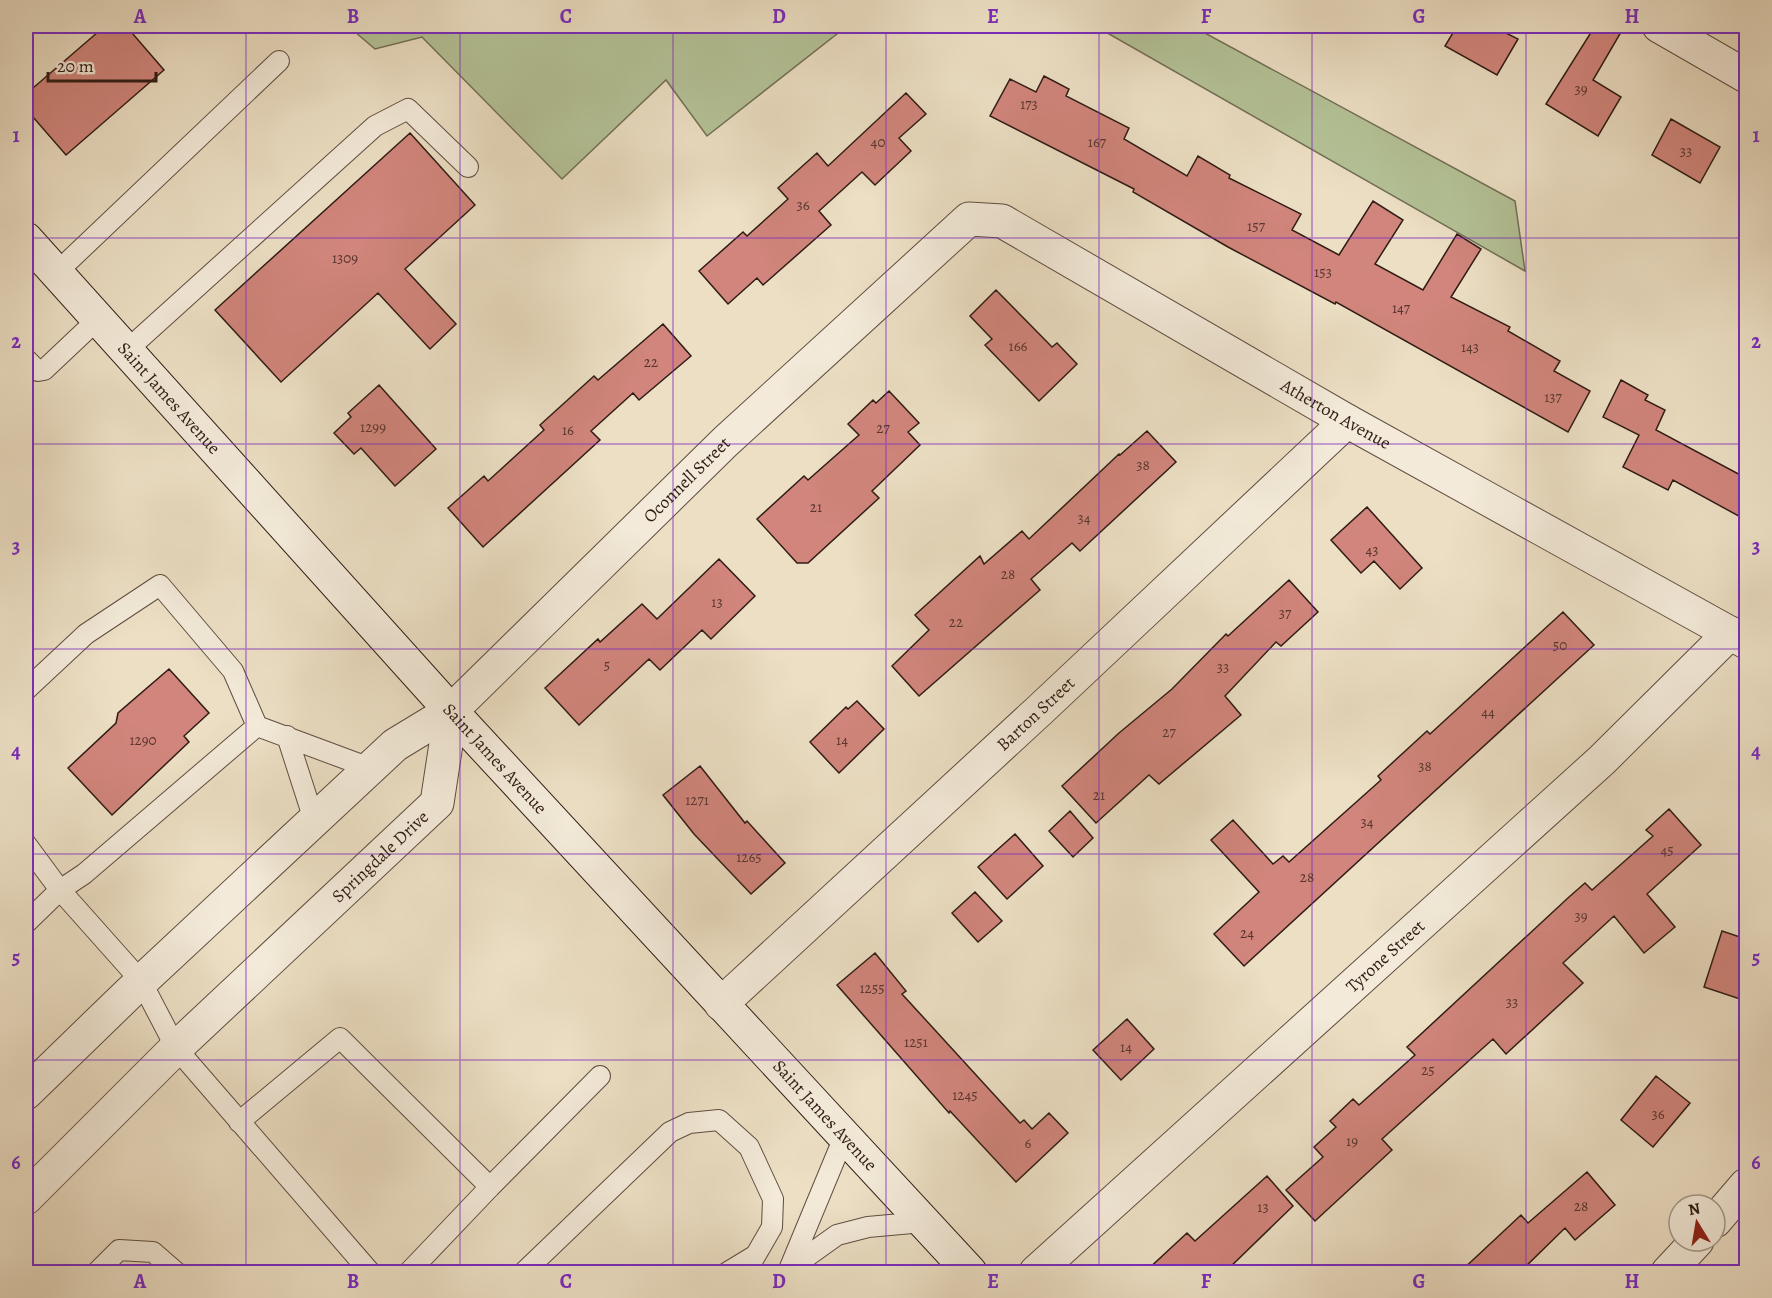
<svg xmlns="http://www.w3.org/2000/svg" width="1772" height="1298" viewBox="0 0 1772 1298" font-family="Alegreya,serif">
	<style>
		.green { fill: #b4c297; stroke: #726f56; stroke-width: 1.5 }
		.building { fill: #d1857c; stroke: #301c15; stroke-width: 1.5 }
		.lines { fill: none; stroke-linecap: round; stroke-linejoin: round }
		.lane-casing { stroke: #5f4d41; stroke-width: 22 }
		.street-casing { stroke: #5f4d41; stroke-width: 35 }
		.secondary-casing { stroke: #301c15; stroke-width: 35 }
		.lane { stroke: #f3ead9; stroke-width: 20 }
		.street { stroke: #f3ead9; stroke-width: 33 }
		.secondary { stroke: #f3ead9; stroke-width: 33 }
		.grid { fill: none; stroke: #7b2cbf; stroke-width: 1.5; stroke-opacity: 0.55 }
		.labels { text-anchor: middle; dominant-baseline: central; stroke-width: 6; stroke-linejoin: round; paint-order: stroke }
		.number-label { font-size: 15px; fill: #58362f }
		.street-label { font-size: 18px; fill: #301c15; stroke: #f3ead9 }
		.neatline { fill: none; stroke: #7b2cbf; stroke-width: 2 }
		.grid-label { font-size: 20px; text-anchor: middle; font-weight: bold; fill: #7b2cbf }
	</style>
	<rect width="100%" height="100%" fill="#ecdfc4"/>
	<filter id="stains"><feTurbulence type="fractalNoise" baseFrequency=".00333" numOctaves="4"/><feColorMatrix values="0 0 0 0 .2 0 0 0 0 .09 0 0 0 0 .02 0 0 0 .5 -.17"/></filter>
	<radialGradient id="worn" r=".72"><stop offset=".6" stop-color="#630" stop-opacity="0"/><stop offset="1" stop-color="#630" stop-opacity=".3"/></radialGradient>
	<path class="green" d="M348,26H847L707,136L666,80L562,179L422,37L375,49Z
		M1095,26H1192L1515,201L1525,271Z"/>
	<path class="building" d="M105,26H126L164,70L66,155L26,109V94Z
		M1457,26H1492L1518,39L1497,75L1445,46Z
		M1595,26L1624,27L1593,80L1621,97L1598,136L1546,104Z
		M1044,76L1069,89L1066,96L1129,128L1124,139L1187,176L1198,156L1230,175L1229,178L1301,214L1292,230L1339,255L1373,201L1403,220L1375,264L1423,290L1457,234L1481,249L1451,297L1510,327L1508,331L1560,361L1554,371L1590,391L1568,432L1336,302L1335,304L1228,247L1133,192L1134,189L990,116L1010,79L1036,92Z
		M906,93L926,114L899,138L911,151L875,185L862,172L819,211L831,225L763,285L757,278L728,304L699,271L743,232L747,236L788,199L778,188L817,153L828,166Z
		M1671,119L1720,147L1700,183L1652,155Z
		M410,133L475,205L405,269L456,324L430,349L378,293L281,382L215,310Z
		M996,290L1052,347L1057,343L1077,364L1039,401L985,345L992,339L970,316Z
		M663,324L691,356L639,400L633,393L591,431L600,440L483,547L448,508L484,476L488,481L544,430L540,425L594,376L598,380Z
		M1621,380L1648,395L1645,400L1665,410L1656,430L1746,478V520L1673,480L1668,490L1623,467L1639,435L1603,417Z
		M379,385L436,449L395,486L361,448L354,454L334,433L351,417L348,413Z
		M889,391L919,423L908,432L920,445L872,491L879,498L808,563H797L757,519L804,476L808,480L859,435L848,424L873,400L876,403Z
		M1147,431L1176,462L1080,551L1072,543L1031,579L1040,590L919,696L892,666L929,630L915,615L980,556L984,564L1022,531L1029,539L1119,454L1120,455Z
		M1367,507L1422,568L1400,589L1374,561L1361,573L1331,540Z
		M719,559L755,596L711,639L702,630L660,670L649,659L579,725L545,688L598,639L600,642L642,604L657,619Z
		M1289,580L1318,612L1281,646L1276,642L1225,696L1241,715L1159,784L1149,775L1096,823L1062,786L1119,733L1172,689L1226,634L1228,636Z
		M1563,612L1594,645L1244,966L1214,934L1259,892L1211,840L1233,820L1273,864L1283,856L1289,862L1381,780L1378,776L1427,731L1430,734Z
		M169,669L209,713L184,736L189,742L112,815L68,768L116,723L118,713Z
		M857,701L884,729L839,773L810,742L846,707L848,709Z
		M700,766L745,823L747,821L785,863L751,894L694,834L663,795Z
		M1669,809L1701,845L1647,894L1675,927L1644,953L1614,916L1563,963L1583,983L1506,1054L1493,1039L1382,1139L1392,1150L1315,1221L1286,1190L1323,1157L1314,1147L1336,1127L1330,1121L1353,1099L1359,1105L1415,1055L1407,1047L1569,897L1585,883L1592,890L1653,836L1646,830Z
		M1070,811L1093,838L1073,857L1049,831Z
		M1015,834L1043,866L1007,899L978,867Z
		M975,892L1002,921L978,942L952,913Z
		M1722,931L1746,939V1001L1704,987Z
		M875,953L906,991L902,994L1020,1123L1024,1120L1032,1129L1049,1113L1068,1133L1016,1182L950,1111L949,1113L837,985Z
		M1127,1019L1154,1049L1121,1080L1093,1050Z
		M1656,1076L1690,1103L1653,1147L1621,1120Z
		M1587,1172L1615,1205L1575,1240L1565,1228L1520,1272H1460L1521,1215L1528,1223Z
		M1267,1176L1293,1206L1225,1272H1145L1187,1233L1195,1241Z"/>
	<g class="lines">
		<defs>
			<path id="lane" d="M56,273L279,61
				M126,351L375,126L408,109L468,167
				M26,359L38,371L44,370L98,319
				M26,690L86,634L160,585L233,671L257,726L370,768
				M287,736L314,820
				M26,844L60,890L141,981L176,1048L370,1272
				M26,923L60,890L84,874L257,726
				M239,1122L340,1038L490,1187L409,1272
				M490,1187L600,1076
				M791,1268L837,1235L868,1227L923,1222
				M97,1272L119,1250L153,1252L176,1272
				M524,1272L670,1132L689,1123L719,1120L749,1147L773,1199L772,1227L746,1272
				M728,1272L756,1255
				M788,1272L844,1137"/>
			<g id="street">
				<path d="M1659,26L1746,76"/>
				<path id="s1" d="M721,1004L1042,708L1347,421"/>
				<path id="s2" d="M26,1093L128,994L395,745L451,711L725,442L969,219L1002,221L1347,421L1746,642"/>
				<path id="s3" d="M26,1198L176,1048L437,803L451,711"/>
				<path d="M1715,1221L1746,1185"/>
				<path id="s4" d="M1036,1272L1602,760L1730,633"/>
				<path d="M1668,1272L1697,1241"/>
			</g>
			<g id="secondary">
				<path id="s5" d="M26,239L451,711L970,1272"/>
			</g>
		</defs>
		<use href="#lane" class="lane-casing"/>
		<use href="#street" class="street-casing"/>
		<use href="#secondary" class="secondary-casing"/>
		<use href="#lane" class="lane"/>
		<use href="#street" class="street"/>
		<use href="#secondary" class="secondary"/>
	</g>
	<path class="grid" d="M246,26V1272M460,26V1272M673,26V1272M886,26V1272M1099,26V1272M1312,26V1272M1526,26V1272M26,238H1746M26,444H1746M26,649H1746M26,854H1746M26,1060H1746"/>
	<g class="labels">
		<g class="number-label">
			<text x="1581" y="89">39</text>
			<text x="1029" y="104">173</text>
			<text x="878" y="142">40</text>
			<text x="1097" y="142">167</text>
			<text x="1686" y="151">33</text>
			<text x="803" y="205">36</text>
			<text x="1256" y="226">157</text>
			<text x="345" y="258">1309</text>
			<text x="1323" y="272">153</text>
			<text x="1401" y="308">147</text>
			<text x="1018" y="346">166</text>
			<text x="1470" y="347">143</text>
			<text x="651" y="362">22</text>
			<text x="1553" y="397">137</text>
			<text x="373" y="427">1299</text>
			<text x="883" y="428">27</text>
			<text x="568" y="430">16</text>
			<text x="1143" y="465">38</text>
			<text x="816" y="507">21</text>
			<text x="1084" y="518">34</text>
			<text x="1372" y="550">43</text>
			<text x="1008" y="574">28</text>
			<text x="717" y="602">13</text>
			<text x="1285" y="613">37</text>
			<text x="956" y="622">22</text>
			<text x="1560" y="645">50</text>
			<text x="607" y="665">5</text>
			<text x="1223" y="667">33</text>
			<text x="1488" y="712">44</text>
			<text x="1169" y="732">27</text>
			<text x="143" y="740">1290</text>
			<text x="842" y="740">14</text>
			<text x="1425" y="766">38</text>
			<text x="1099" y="795">21</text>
			<text x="697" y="800">1271</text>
			<text x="1367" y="822">34</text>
			<text x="1667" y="850">45</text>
			<text x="749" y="857">1265</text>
			<text x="1307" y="877">28</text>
			<text x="1581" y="916">39</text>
			<text x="1247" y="933">24</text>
			<text x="872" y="988">1255</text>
			<text x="1512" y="1002">33</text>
			<text x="916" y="1042">1251</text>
			<text x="1126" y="1047">14</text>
			<text x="1428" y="1070">25</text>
			<text x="965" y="1095">1245</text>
			<text x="1658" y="1114">36</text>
			<text x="1352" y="1141">19</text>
			<text x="1028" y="1143">6</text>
			<text x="1581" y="1206">28</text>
			<text x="1263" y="1207">13</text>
		</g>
		<g class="street-label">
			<text stroke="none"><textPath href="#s5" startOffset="214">Saint James Avenue</textPath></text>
			<text stroke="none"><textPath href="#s2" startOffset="1706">Atherton Avenue</textPath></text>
			<text stroke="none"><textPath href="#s2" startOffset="903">Oconnell Street</textPath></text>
			<text stroke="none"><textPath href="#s1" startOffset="428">Barton Street</textPath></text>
			<text stroke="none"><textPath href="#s5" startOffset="700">Saint James Avenue</textPath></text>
			<text stroke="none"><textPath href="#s3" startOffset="492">Springdale Drive</textPath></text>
			<text stroke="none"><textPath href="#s4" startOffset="471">Tyrone Street</textPath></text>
			<text stroke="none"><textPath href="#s5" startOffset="1186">Saint James Avenue</textPath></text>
		</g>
	</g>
	<rect width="1772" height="1298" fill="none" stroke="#ecdfc4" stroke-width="66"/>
	<g transform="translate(1697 1223) rotate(349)"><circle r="28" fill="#f3ead9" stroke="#a5988b" stroke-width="1.5"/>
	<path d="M0-4.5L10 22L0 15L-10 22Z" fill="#8f2418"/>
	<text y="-9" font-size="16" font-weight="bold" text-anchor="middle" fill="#301c15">N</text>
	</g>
	<path d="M48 72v9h108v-9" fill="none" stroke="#301c15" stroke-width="3"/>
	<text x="57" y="72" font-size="18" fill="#301c15" stroke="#f3ead9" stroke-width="4.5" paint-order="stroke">20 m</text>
	<rect x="33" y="33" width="1706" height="1232" class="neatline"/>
	<g class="grid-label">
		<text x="140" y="23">A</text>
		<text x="353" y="23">B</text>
		<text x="566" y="23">C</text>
		<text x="779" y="23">D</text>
		<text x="993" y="23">E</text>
		<text x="1206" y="23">F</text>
		<text x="1419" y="23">G</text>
		<text x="1632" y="23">H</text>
		<text x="16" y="142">1</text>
		<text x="1756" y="142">1</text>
		<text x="16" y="348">2</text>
		<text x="1756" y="348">2</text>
		<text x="16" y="553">3</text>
		<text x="1756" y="553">3</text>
		<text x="16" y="758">4</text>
		<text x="1756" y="758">4</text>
		<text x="16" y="964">5</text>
		<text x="1756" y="964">5</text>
		<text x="16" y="1169">6</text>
		<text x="1756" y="1169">6</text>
		<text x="140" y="1288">A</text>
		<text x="353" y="1288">B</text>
		<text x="566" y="1288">C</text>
		<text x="779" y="1288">D</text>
		<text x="993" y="1288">E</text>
		<text x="1206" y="1288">F</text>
		<text x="1419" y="1288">G</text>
		<text x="1632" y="1288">H</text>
	</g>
	<rect width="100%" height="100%" filter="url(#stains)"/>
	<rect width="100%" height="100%" fill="url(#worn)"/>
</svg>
